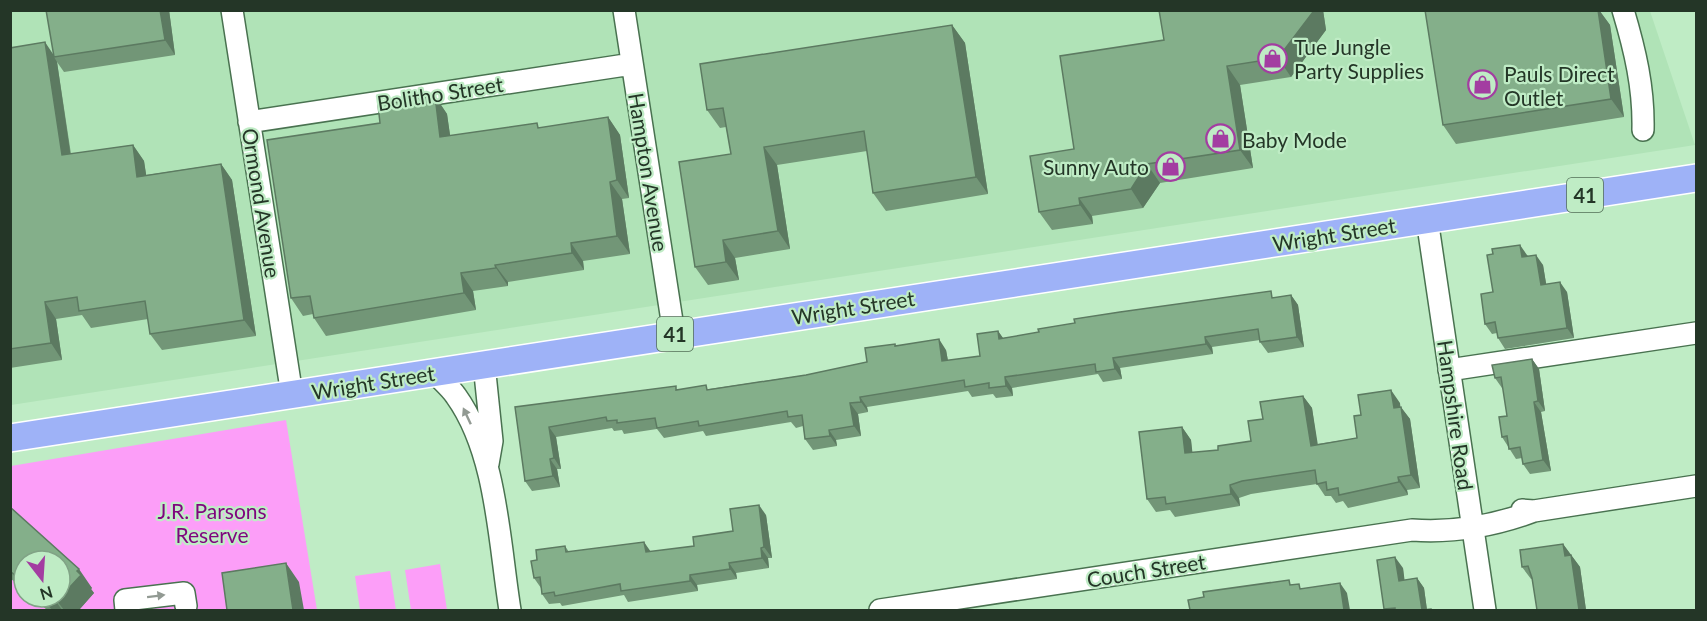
<svg xmlns="http://www.w3.org/2000/svg" width="1707" height="621" viewBox="0 0 1707 621" font-family="Lato,sans-serif">
	<style>
		.built { fill: #b0e3b7 }
		.green { fill: #fc9ef8; fill-rule: evenodd }
		.lines { fill: none; stroke-linecap: round; stroke-linejoin: round }
		.minor-casing { stroke: #497250; stroke-width: 24 }
		.major-casing { stroke: #fff; stroke-width: 30 }
		.minor { stroke: #fff; stroke-width: 21 }
		.major { stroke: #9eb2f7; stroke-width: 27 }
		.wall { fill: #729677 }
		.shaded-wall { fill: #5c7a61 }
		.building { fill: #84af8a; stroke: #5c7a61; stroke-width: 1.5 }
		.oneway { fill: #929a93 }
		.labels { text-anchor: middle; dominant-baseline: central; stroke-width: 4.5; stroke-linejoin: round; paint-order: stroke }
		.shield { fill: #bfecc5; stroke: #526d56; stroke-width: 1.5 }
		.shield-label { font-size: 20px; font-weight: bold; fill: #243627 }
		.poi-label { font-size: 21px; fill: #243627; stroke: #bfecc5; text-anchor: start }
		.street-label { font-size: 21px; fill: #243627; stroke: #bfecc5 }
		.park-label { font-size: 21px; fill: #7f047e; stroke: #bfecc5 }
	</style>
	<rect width="100%" height="100%" fill="#bfecc5"/>
	<path class="built" d="M11,11H1650L1695,145L11,405Z"/>
	<path class="green" d="M286,420L317,610H11V466ZM24,561H60V597H24Z
		M440,564L447,610H411L405,570Z
		M390,571L396,610H360L355,576Z"/>
	<g class="lines">
		<defs>
			<path id="minor" d="M232,10L292,395
				M624,10L674,334
				M1623,10C1635,50 1644,88 1643,130
				M249,122L632,64
				M1427,219L1485,610
				M484,364L492,441L488,464
				M1449,370L1696,333
				M434,372C441,380 450,387 456,396C497,453 499,542 510,610
				M1522,510L1534,511L1696,486
				M126,610L125,600L184,593L186,606
				M880,610L1412,530C1454,533 1494,526 1534,511"/>
			<path id="major" d="M10,438L1696,178"/>
		</defs>
		<use href="#minor" class="minor-casing"/>
		<use href="#major" class="major-casing"/>
		<use href="#minor" class="minor"/>
		<use href="#major" class="major"/>
	</g>
	<path class="wall" d="M169,10L175,55L64,72L57,62L71,154L133,145L144,161L146,175L221,164L232,180L256,336L162,350L150,334L148,319L91,328L82,315L56,319L62,360L10,368V48L53,54Z
		M1159,10H1323L1326,30L1291,77L1240,85L1253,168L1160,183L1143,208L1092,216L1093,224L1052,230L1039,212L1074,149L1164,40Z
		M1425,10H1599L1610,25L1624,117L1456,144L1443,125Z
		M952,25L965,43L988,194L886,211L873,193L867,151L777,165L790,249L735,258L739,280L708,285L695,267L731,154L726,127L720,128L707,110Z
		M435,96L447,114L450,136L540,128L608,117L620,135L629,198L622,199L630,254L583,261L584,270L508,282V286L473,291L476,310L326,336L314,318L313,314L303,316L291,298L380,123Z
		M1527,255L1543,265L1546,284L1567,292L1574,338L1505,349L1498,338L1497,333L1492,334L1485,324Z
		M1291,295L1298,305L1304,347L1268,353L1260,342V340L1212,347L1213,354L1120,368L1122,379L1103,382L1098,374L1012,388L1013,396L996,398L993,394L972,397L968,391L867,407L868,412L858,414L861,436L836,440L837,446L813,450L805,439L803,426L796,428L791,422L706,436L703,431L664,438L657,429L624,434L622,430L614,431L612,428L556,437L561,469H557L560,487L532,491L525,481L515,407L678,390L709,389L806,375L867,362L895,344L897,346L946,350L948,361L980,356L998,331L1003,338Z
		M1532,359L1539,369L1545,411L1541,412L1551,471L1530,474L1523,464L1522,458L1516,459L1502,437L1507,416L1503,388H1502L1495,378Z
		M1303,396L1312,408L1317,444L1357,438L1361,415L1400,403V407L1410,419L1420,488L1407,490L1408,495L1348,508L1343,501L1336,503L1331,496H1325L1317,484L1251,494L1239,498L1240,506L1175,517L1170,510L1156,512L1147,499L1182,427L1191,440L1192,453L1218,450L1251,441L1263,419Z
		M10,507L92,588L91,589L94,593L79,610H47L32,597H60L24,561V590L10,578Z
		M766,515L772,558H768L769,568L736,573L737,579L697,585L698,591L628,602L624,595L562,606L560,603L549,604L542,594L541,588L534,578L537,560L565,546L569,552H651L694,546L733,531Z
		M1563,544L1580,567L1586,610H1537L1533,579H1531L1522,567Z
		M1403,568L1404,580L1417,578L1424,588L1427,610L1431,609L1432,610H1385L1384,609Z"/>
	<path class="shaded-wall" d="M160,10H169L175,55L165,40Z
		M1313,10H1323L1326,30L1291,77L1278,58Z
		M1598,10H1599L1610,25L1624,117L1611,99Z
		M952,25L965,43L988,194L976,177Z
		M45,42L55,57H54L57,62L73,172L62,155Z
		M1227,66L1240,85L1253,168L1240,150Z
		M435,96L447,114L453,155L440,137Z
		M608,117L620,135L629,198L617,180Z
		M133,145L144,161L149,193L137,177Z
		M764,147L777,165L790,249L778,231Z
		M221,164L232,180L256,336L244,320Z
		M1147,164L1160,183L1143,208L1131,189Z
		M610,182L622,199L630,254L617,236Z
		M1079,198L1092,216L1093,224L1080,205Z
		M723,240L735,258L739,280L726,262Z
		M571,243L583,261L584,270L572,253Z
		M1520,245L1527,255L1529,267L1522,257Z
		M1536,255L1543,265L1548,295L1541,285Z
		M495,265L508,282V286L496,268Z
		M461,273L473,291L476,310L464,293Z
		M1560,282L1567,292L1574,338L1567,328Z
		M1291,295L1298,305L1304,347L1297,337Z
		M45,302L56,319L62,360L51,343Z
		M998,331L1005,341L999,339Z
		M1205,337L1212,347L1213,354L1206,344Z
		M939,339L946,350L950,372L942,361Z
		M1113,358L1120,368L1122,379L1115,369Z
		M1532,359L1539,369L1545,411L1538,401Z
		M1005,377L1012,388L1013,396L1006,386Z
		M1391,390L1400,403L1402,421L1394,408Z
		M1303,396L1312,408L1320,458L1311,446Z
		M860,397L867,407L868,412L861,402Z
		M1534,402L1541,412L1551,471L1543,460Z
		M850,403L858,414L861,436L854,426Z
		M1401,407L1410,419L1420,488L1411,475Z
		M549,427L556,437L561,469L554,458Z
		M1182,427L1191,440L1194,466L1185,453Z
		M829,430L836,440L837,446L830,436Z
		M550,459L557,469L560,487L553,476Z
		M1398,477L1407,490L1408,495L1399,482Z
		M1230,485L1239,498L1240,506L1231,494Z
		M759,505L766,515L772,558L764,547Z
		M644,542L651,552H646Z
		M1563,544L1580,567L1586,610H1579L1565,556Z
		M761,548L768,558L769,568L762,558Z
		M1395,557L1403,568L1406,591L1399,581Z
		M286,563L299,582L304,610H293Z
		M729,563L736,573L737,579L730,569Z
		M79,569L92,588L91,589L94,593L79,610H64L57,601Z
		M690,575L697,585L698,591L690,581Z
		M1417,578L1424,588L1427,610H1422Z
		M1340,583L1347,593L1350,610H1344Z
		M53,597L62,610H52L47,604Z"/>
	<path class="building" d="M46,10H160L165,40L54,57Z
		M1159,10H1313V12L1278,58L1227,66L1240,150L1147,164L1131,189L1079,198L1080,205L1039,212L1030,156L1074,149L1060,56L1164,40Z
		M1425,10H1598L1611,99L1443,125Z
		M952,25L976,177L873,193L864,131L764,147L778,231L723,240L726,262L695,267L679,162L731,154L723,108L707,110L700,64Z
		M45,42L62,155L133,145L137,177L221,164L244,320L150,334L145,301L79,311L77,297L45,302L51,343L10,349V48Z
		M435,96L440,137L537,123L538,128L608,117L617,180L610,182L617,236L571,243L572,253L495,265L496,268L461,273L464,293L314,318L310,296L291,298L267,140L380,123L378,105Z
		M1520,245L1522,257L1536,255L1541,285L1560,282L1567,328L1498,338L1495,322L1485,324L1481,294L1493,292L1487,255L1493,254L1492,249Z
		M1271,291L1272,298L1291,295L1297,337L1260,342L1258,329L1205,337L1206,344L1113,358L1115,369L1096,372L1095,364L1005,377L1006,386L989,388V383L965,387L964,380L860,397L861,402L850,403L854,426L829,430L830,436L805,439L802,415L788,417L787,411L699,426L698,421L657,428L655,418L617,423V420L607,421L606,417L549,427L554,458L550,459L553,476L525,481L515,407L676,386V390L706,385L707,390L806,375L867,362L865,348L895,344V346L939,339L942,361L980,356L977,334L998,331L999,339L1039,332L1038,329L1075,323L1074,319L1120,312Z
		M1532,359L1538,401L1534,402L1543,460L1523,464L1520,447L1509,449L1507,436L1502,437L1499,417L1507,416L1501,377L1495,378L1492,365Z
		M1391,390L1394,408L1401,407L1411,475L1398,477L1399,482L1339,495L1338,488L1327,490L1326,482L1317,484L1315,470L1242,481L1230,485L1231,494L1166,504L1165,497L1147,499L1139,432L1182,427L1185,453L1218,450V446L1251,441L1248,421L1263,419L1260,402L1303,396L1311,446L1357,438L1354,416L1361,415L1358,395Z
		M759,505L764,547L761,548L762,558L729,563L730,569L690,575V581L621,591L620,584L555,596L554,592L542,594L540,577L534,578L531,561L537,560L536,550L565,546L566,552L644,542L646,552L694,546L693,537L733,531L730,509Z
		M10,507L79,569L77,571L81,575L57,601L53,597L47,604L40,597H60V561H24V583L10,571Z
		M1563,544L1565,556L1571,555L1579,610H1537L1532,578L1528,566L1522,567L1520,550Z
		M1395,557L1399,581L1417,578L1422,610L1431,609V610H1395V608L1384,609L1377,560Z
		M286,563L293,610H227L222,573Z
		M1289,580L1290,585L1299,584L1300,589L1340,583L1344,610H1190L1188,600L1204,597L1203,592Z"/>
	<defs><path id="oneway-solid" d="M-6-.8H1V-3.2L6.5 0L1 3.2V.8H-6Z" transform="scale(1.5)"/></defs>
	<g class="oneway">
		<use href="#oneway-solid" transform="translate(467 416) rotate(-115)"/>
		<use href="#oneway-solid" transform="translate(156 596) rotate(-7)"/>
	</g>
	<defs>
		<symbol id="shop-ring" viewBox="-11 -11 22 22"><circle r="9.5" fill="#bfecc5" stroke="#a33da1" stroke-width="1.5"/><path d="M-5-2.5h2.3a2.7 3.5 0 0 1 5.4 0H5L5.5 6h-11ZM-1.5-2.5h3a1.5 2.3 0 0 0-3 0Z" fill="#a33da1"/></symbol>
	</defs>
	<g fill-rule="evenodd">
		<use href="#shop-ring" x="1256" y="42" width="33" height="33"/>
		<use href="#shop-ring" x="1466" y="68" width="33" height="33"/>
		<use href="#shop-ring" x="1204" y="122" width="33" height="33"/>
		<use href="#shop-ring" x="1154" y="150" width="33" height="33"/>
	</g>
	<g class="labels">
		<g class="shield">
			<rect x="1567" y="178" width="36" height="34" rx="4.5"/>
			<rect x="657" y="317" width="36" height="34" rx="4.5"/>
		</g>
		<g class="shield-label">
			<text x="1585" y="195">41</text>
			<text x="675" y="334">41</text>
		</g>
		<g class="poi-label">
			<text x="1294" y="46">Tue Jungle<tspan x="1294" dy="24">Party Supplies</tspan></text>
			<text x="1504" y="73">Pauls Direct<tspan x="1504" dy="24">Outlet</tspan></text>
			<text x="1242" y="139">Baby Mode</text>
			<text x="1149" y="166" text-anchor="end">Sunny Auto</text>
		</g>
		<g class="street-label">
			<text transform="translate(440 93) rotate(-9)">Bolitho Street</text>
			<text transform="translate(649 172) rotate(81)">Hampton Avenue</text>
			<text transform="translate(262 203) rotate(81)">Ormond Avenue</text>
			<text transform="translate(1334 234) rotate(-9)">Wright Street</text>
			<text transform="translate(853 307) rotate(-9)">Wright Street</text>
			<text transform="translate(373 382) rotate(-9)">Wright Street</text>
			<text transform="translate(1456 415) rotate(82)">Hampshire Road</text>
			<text transform="translate(1146 570) rotate(-9)">Couch Street</text>
		</g>
		<g class="park-label">
			<text x="212" y="510">J.R. Parsons<tspan x="212" dy="24">Reserve</tspan></text>
		</g>
	</g>
	<rect width="1707" height="621" fill="none" stroke="#243627" stroke-width="24"/>
	<g transform="translate(42 579) rotate(163)"><circle r="28" fill="#bfecc5" stroke="#81a386" stroke-width="1.5"/>
	<path d="M0-4.5L10 22L0 15L-10 22Z" fill="#a33da1"/>
	<text y="-9" font-size="16" font-weight="bold" text-anchor="middle" fill="#243627">N</text>
	</g>
</svg>
